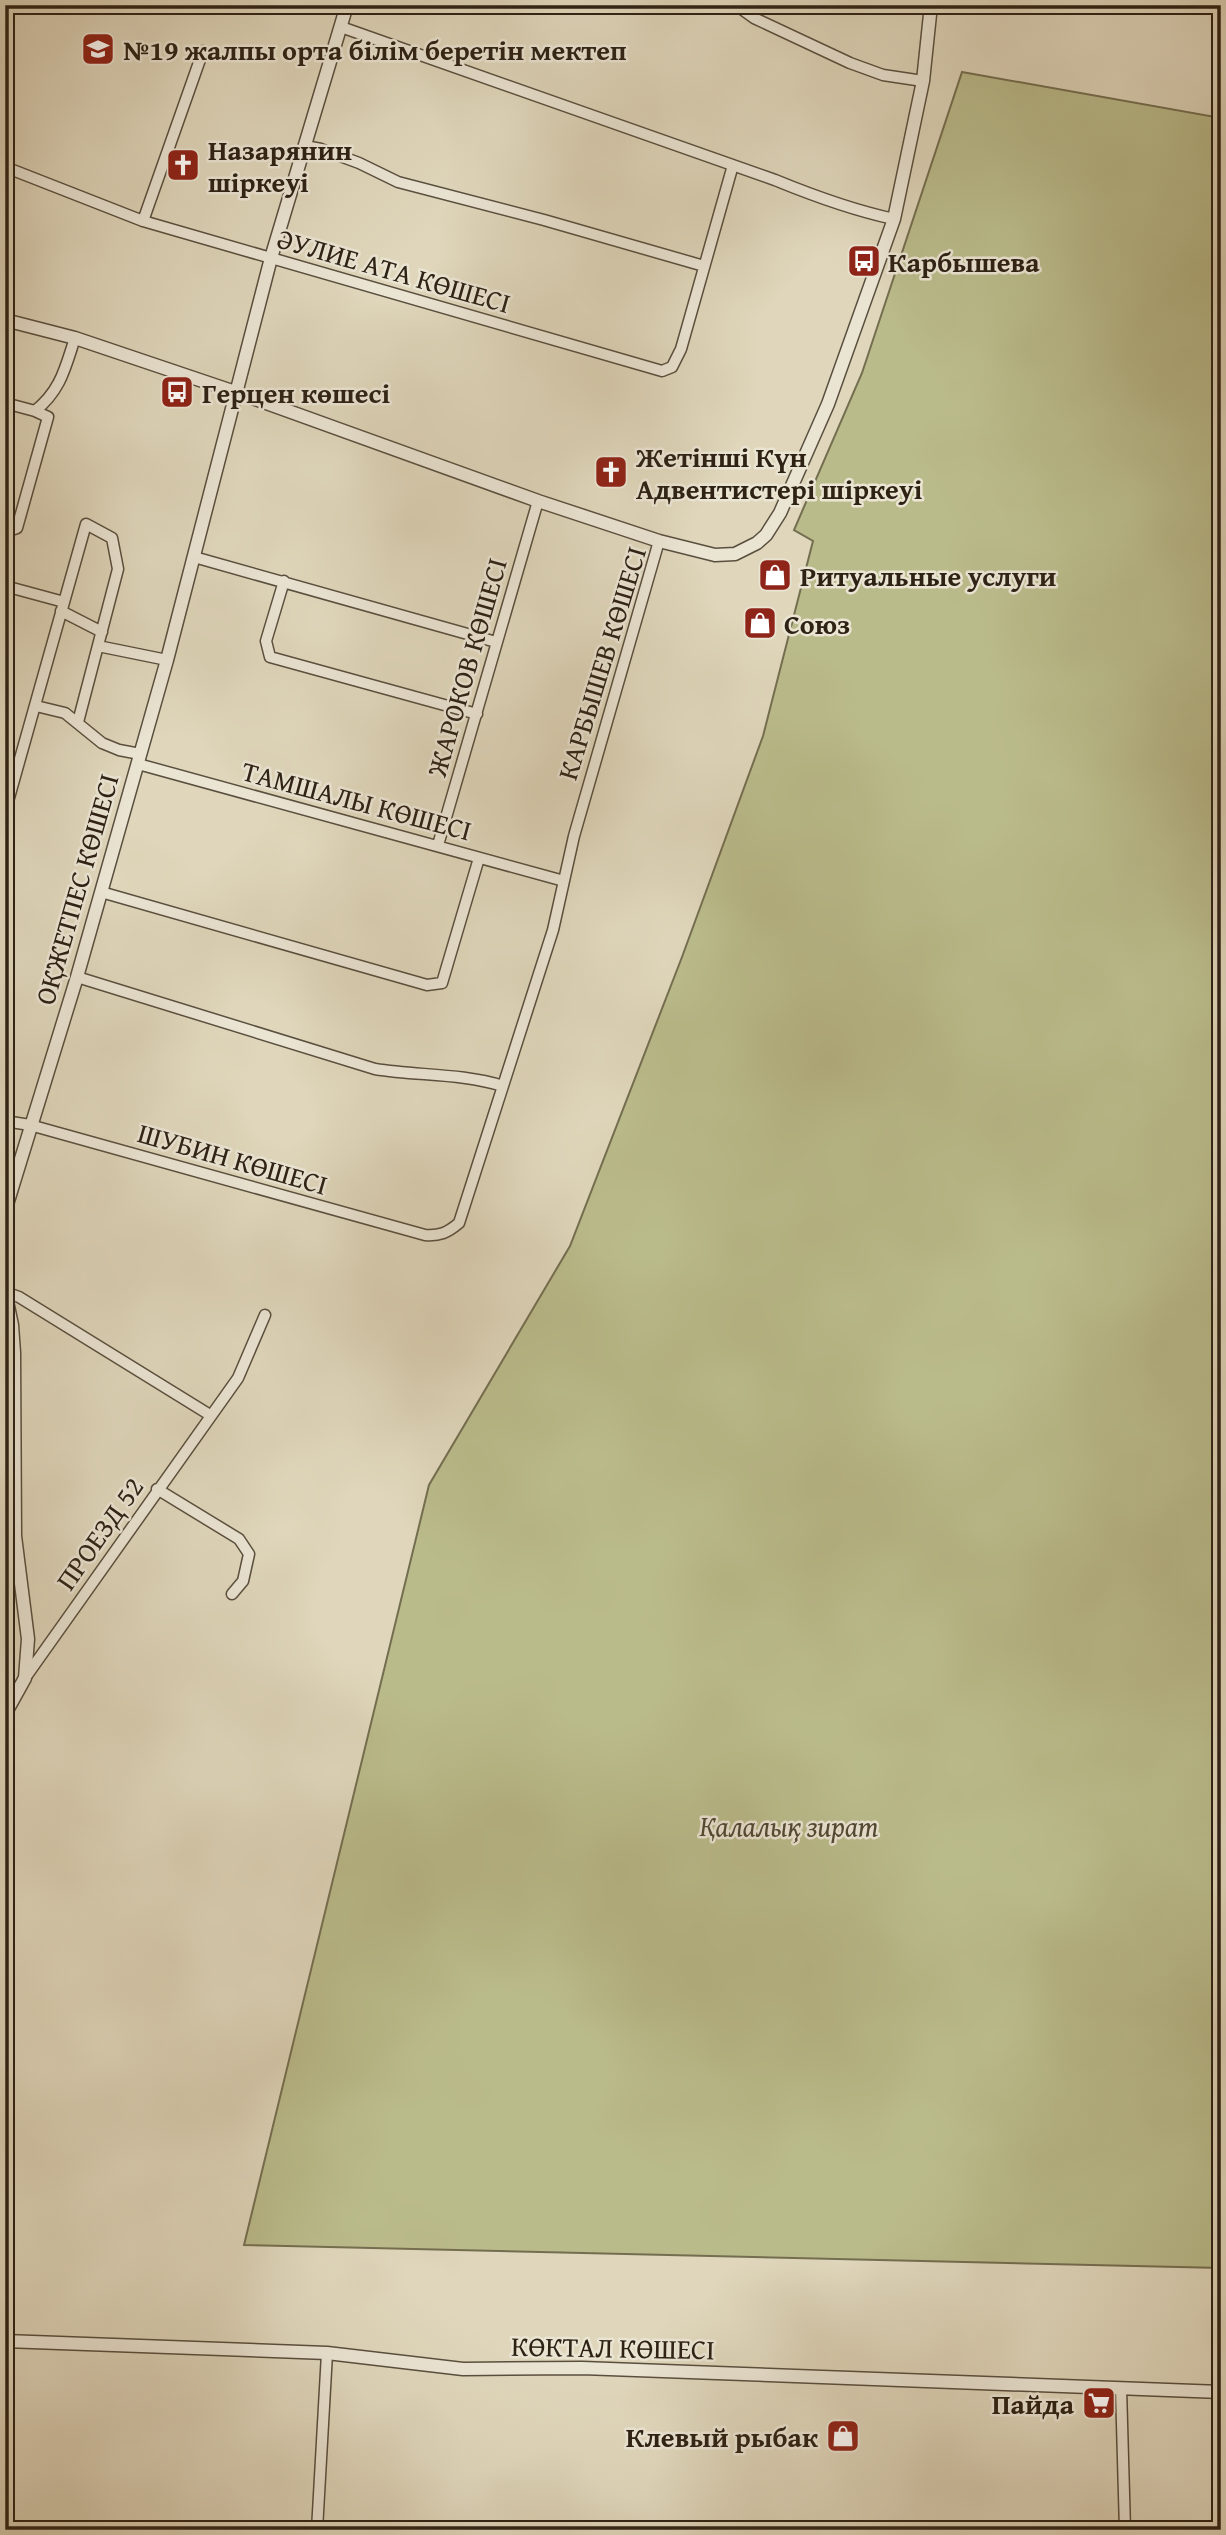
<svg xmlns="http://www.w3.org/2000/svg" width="1226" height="2535" viewBox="0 0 1226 2535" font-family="'Gentium Book Plus',serif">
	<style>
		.green { fill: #babb8b; stroke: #746e50; stroke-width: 2 }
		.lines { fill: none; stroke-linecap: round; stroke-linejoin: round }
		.minor-casing { stroke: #5a4f3e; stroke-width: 13 }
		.tertiary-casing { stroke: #5a4f3e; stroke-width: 15 }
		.minor { stroke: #eae4d3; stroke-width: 10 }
		.tertiary { stroke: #eae4d3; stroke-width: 12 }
		.labels { text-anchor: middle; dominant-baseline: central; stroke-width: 5; stroke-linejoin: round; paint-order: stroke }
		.poi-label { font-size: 28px; font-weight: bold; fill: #2e2215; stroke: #eae4d3; text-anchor: start }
		.street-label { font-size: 28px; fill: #2e2215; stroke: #eae4d3 }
		.park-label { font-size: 28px; font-style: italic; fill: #514832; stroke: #eae4d3 }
	</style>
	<rect width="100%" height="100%" fill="#dfd6bb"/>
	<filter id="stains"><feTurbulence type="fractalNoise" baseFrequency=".00286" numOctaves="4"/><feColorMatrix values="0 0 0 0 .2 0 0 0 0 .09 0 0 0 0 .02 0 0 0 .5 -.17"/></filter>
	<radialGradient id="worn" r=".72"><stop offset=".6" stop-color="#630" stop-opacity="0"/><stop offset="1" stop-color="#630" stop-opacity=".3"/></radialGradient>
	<path class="green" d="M962,72L1221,118V2268L244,2245L429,1485L570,1246L682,957L763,736L813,541L794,530L862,373Z"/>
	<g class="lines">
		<defs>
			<path id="minor" d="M736,5L754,18L850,63L883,75L923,81
				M341,27L775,180C814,196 852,210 894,219
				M305,146L321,149L359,163L398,182L544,220L704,266
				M5,167L143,221L662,371L672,367L681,349L733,165
				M143,221L203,51
				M5,403L35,411L48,417L17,528L5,532
				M35,411C61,390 65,368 75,338
				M194,557L496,642
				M284,581L266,641L270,657L477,714
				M5,586L64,602
				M61,611L102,632
				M98,646L167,660
				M36,706L65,713L102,743L119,750L140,754
				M138,764L564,881
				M5,812L86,524L112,538L118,569L78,722
				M438,845L538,501
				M101,892L427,985L442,983L479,858
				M77,977L375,1069C418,1076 461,1073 503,1086
				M5,1121L30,1125L425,1235C440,1236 447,1233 459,1223L553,930L574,836L659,541
				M5,1292L19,1297L210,1415
				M157,1489L239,1539L249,1554L243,1581L232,1594
				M25,1678L238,1378L265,1315
				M1121,2388L1125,2530
				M317,2530L327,2353"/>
			<path id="tertiary" d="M5,320L75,338L244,395L538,501L659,541L715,555L735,554L757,543L766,535L780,513L828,404L894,219L923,81L931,5
				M5,1211L77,977L167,660L271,258L347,5
				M5,1292L12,1325L14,1353L15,1536L28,1639L25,1678L5,1714
				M5,2341L327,2353L463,2369L582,2368L1221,2392"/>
		</defs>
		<use href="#minor" class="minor-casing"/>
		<use href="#tertiary" class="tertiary-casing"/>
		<use href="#minor" class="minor"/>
		<use href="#tertiary" class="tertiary"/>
	</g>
	<defs>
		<symbol id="school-square" viewBox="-11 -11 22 22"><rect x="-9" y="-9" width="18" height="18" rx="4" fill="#8f2418" stroke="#eae4d3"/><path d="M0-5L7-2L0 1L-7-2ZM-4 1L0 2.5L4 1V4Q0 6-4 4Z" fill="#fff"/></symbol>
		<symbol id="church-square" viewBox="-11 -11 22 22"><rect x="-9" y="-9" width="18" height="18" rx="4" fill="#8f2418" stroke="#eae4d3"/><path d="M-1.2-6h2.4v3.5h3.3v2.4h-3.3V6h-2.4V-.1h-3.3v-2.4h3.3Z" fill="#fff"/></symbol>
		<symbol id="bus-square" viewBox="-11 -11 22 22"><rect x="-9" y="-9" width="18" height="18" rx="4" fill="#8f2418" stroke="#eae4d3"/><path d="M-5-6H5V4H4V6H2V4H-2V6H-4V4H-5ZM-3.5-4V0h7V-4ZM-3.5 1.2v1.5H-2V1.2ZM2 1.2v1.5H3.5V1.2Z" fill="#fff"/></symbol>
		<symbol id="shop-square" viewBox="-11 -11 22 22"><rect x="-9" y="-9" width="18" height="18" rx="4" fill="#8f2418" stroke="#eae4d3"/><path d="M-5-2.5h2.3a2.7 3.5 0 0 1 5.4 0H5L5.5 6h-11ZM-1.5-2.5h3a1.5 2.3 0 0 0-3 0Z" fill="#fff"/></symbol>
		<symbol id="supermarket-square" viewBox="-11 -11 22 22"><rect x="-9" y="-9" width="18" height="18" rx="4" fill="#8f2418" stroke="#eae4d3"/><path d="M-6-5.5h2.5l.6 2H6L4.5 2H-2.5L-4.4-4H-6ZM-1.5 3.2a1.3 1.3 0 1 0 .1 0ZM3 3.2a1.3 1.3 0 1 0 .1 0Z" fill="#fff"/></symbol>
	</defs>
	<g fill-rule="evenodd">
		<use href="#school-square" x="79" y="30" width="38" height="38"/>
		<use href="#church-square" x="164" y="146" width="38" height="38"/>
		<use href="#bus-square" x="845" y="242" width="38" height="38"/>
		<use href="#bus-square" x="158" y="373" width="38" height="38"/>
		<use href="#church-square" x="592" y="453" width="38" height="38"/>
		<use href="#shop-square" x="756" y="556" width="38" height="38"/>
		<use href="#shop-square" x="741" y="604" width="38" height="38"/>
		<use href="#supermarket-square" x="1080" y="2384" width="38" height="38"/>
		<use href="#shop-square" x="824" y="2417" width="38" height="38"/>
	</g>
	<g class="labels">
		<g class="poi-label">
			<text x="122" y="49">№19 жалпы орта білім беретін мектеп</text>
			<text x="208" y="149">Назарянин<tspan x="208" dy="32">шіркеуі</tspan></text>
			<text x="888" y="261">Карбышева</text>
			<text x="202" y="392">Герцен көшесі</text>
			<text x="636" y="456">Жетінші Күн<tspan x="636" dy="32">Адвентистері шіркеуі</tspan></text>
			<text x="800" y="575">Ритуальные услуги</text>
			<text x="784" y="623">Союз</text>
			<text x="1074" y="2403" text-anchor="end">Пайда</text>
			<text x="818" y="2436" text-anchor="end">Клевый рыбак</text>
		</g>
		<g class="street-label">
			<text transform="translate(394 270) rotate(16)">ӘУЛИЕ АТА КӨШЕСІ</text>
			<text transform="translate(601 663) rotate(-73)">КАРБЫШЕВ КӨШЕСІ</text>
			<text transform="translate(466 667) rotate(-74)">ЖАРОКОВ КӨШЕСІ</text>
			<text transform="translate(357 800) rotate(15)">ТАМШАЛЫ КӨШЕСІ</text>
			<text transform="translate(76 889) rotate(-74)">ОҚЖЕТПЕС КӨШЕСІ</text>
			<text transform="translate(233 1158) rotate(16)">ШУБИН КӨШЕСІ</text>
			<text transform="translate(99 1533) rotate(-55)">ПРОЕЗД 52</text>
			<text transform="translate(613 2347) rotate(1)">КӨКТАЛ КӨШЕСІ</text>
		</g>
		<g class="park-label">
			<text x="789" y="1825">Қалалық зират</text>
		</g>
	</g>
	<rect width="1226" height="2535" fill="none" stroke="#dfd6bb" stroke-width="28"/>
	<rect x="7" y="7" width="1212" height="2521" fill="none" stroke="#2e2215" stroke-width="3.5"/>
	<rect x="14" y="14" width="1198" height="2507" fill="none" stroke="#2e2215" stroke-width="2"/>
	<rect width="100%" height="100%" filter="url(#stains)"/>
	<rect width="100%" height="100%" fill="url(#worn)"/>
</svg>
